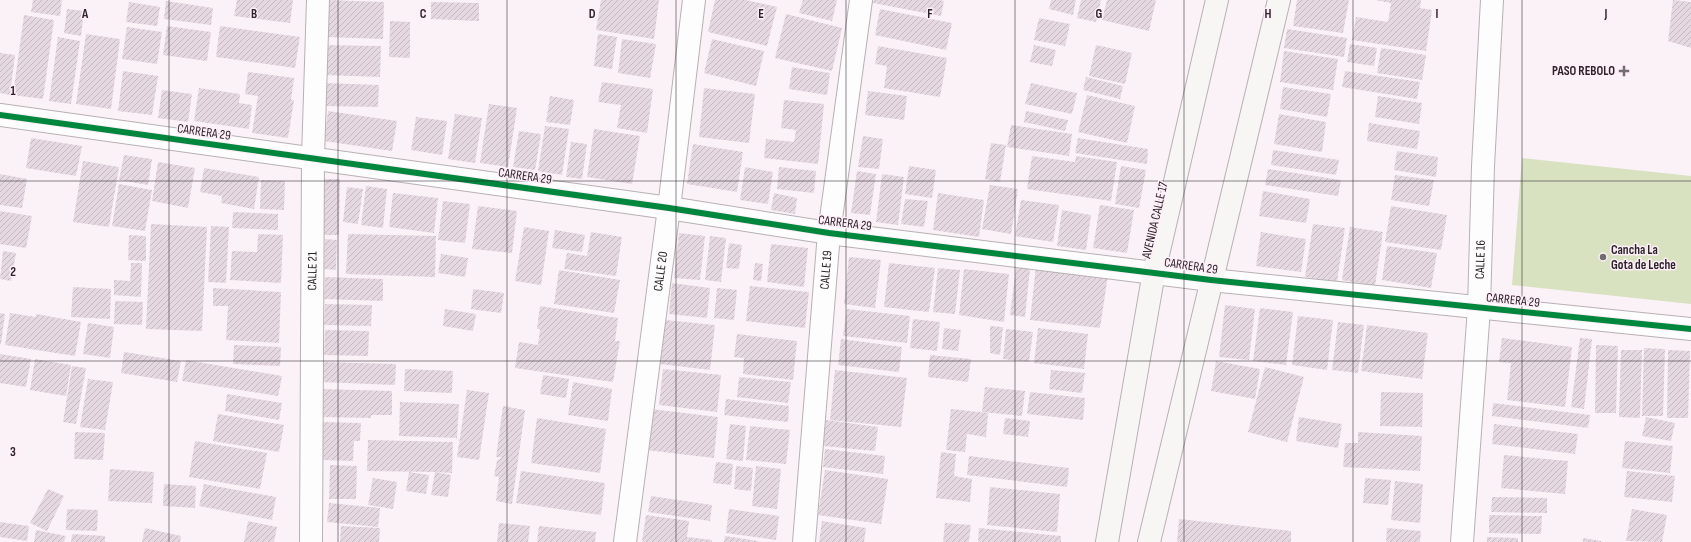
<svg xmlns="http://www.w3.org/2000/svg" width="1691" height="542" viewBox="0 0 1691 542" font-family="'Sofia Sans Condensed',sans-serif">
	<style>
		.green { fill: #d8e1c0 }
		.building { fill: url(#building-hatch) }
		.lines { fill: none; stroke-linecap: round; stroke-linejoin: round }
		.minor-casing { stroke: #b7b0b4; stroke-width: 24 }
		.secondary-casing { stroke: #b7b0b4; stroke-width: 24 }
		.minor { stroke: #fefdfe; stroke-width: 22 }
		.secondary { stroke: #f7f6f4; stroke-width: 22 }
		.cycleway-casing { stroke: #ffeef8; stroke-width: 8 }
		.cycleway { stroke: #00873e; stroke-width: 6 }
		.grid { fill: none; stroke: #2a2428; stroke-width: 1; stroke-opacity: 0.55 }
		.poi-dot { fill: #736c70; stroke: #ffeef8; stroke-width: 1.5 }
		.labels { text-anchor: middle; dominant-baseline: central; stroke-width: 3; stroke-linejoin: round; paint-order: stroke }
		.poi-label { font-size: 13px; font-weight: bold; fill: #2a2428; stroke: #ffeef8; text-anchor: end }
		.street-label { font-size: 13px; fill: #2a2428; stroke: #ffeef8 }
		.grid-label { font-size: 13px; text-anchor: middle; font-weight: bold; fill: #2a2428; stroke: #ffeef8; stroke-width: 3; stroke-linejoin: round; paint-order: stroke }
	</style>
	<defs>
		<pattern id="building-hatch" width="6" height="6" patternUnits="userSpaceOnUse"><rect width="6" height="6" fill="#e6d8e1"/><path d="M-1 1l2-2M0 6l6-6M5 7l2-2" fill="none" stroke="#c5b9c1"/></pattern>
	</defs>
	<rect width="100%" height="100%" fill="#fbf2f7"/>
	<path class="green" d="M1522,158L1691,176V304L1512,285Z"/>
	<path class="building" d="M33,0H62L60,16L31,12Z
		M237,0H293L290,23L234,16Z
		M327,0L384,2L383,39L326,37Z
		M601,0H659L654,39L596,30Z
		M715,0H746L777,7L767,46L708,32Z
		M803,0H837L832,21L799,13Z
		M874,0H939L944,1L941,16L873,3Z
		M1051,0H1076L1073,15L1049,9Z
		M1081,0H1101L1096,22L1077,18Z
		M1107,0H1156L1149,31L1102,20Z
		M1297,0H1349L1343,33L1293,26Z
		M1375,0H1421L1420,8L1432,10L1426,51L1352,40L1356,17L1388,22L1391,3Z
		M1673,0L1691,2V48L1668,41Z
		M166,1L213,8L211,25L164,19Z
		M129,2L160,7L157,26L126,22Z
		M431,2L479,3V21L431,19Z
		M67,9L84,11L81,36L64,33Z
		M880,9L952,23L946,50L875,35Z
		M786,14L842,28L832,71L775,58Z
		M24,15L54,20L43,99L13,95Z
		M1039,18L1070,24L1065,46L1034,40Z
		M390,21L410,22V58L389,57Z
		M167,26L211,32L207,61L163,55Z
		M220,26L300,37L295,68L216,57Z
		M127,27L162,32L157,64L122,59Z
		M1287,29L1347,38L1344,57L1284,48Z
		M86,34L120,39L111,109L76,104Z
		M598,34L617,37L612,69L594,66Z
		M58,37L80,41L71,104L49,101Z
		M622,39L656,44L650,78L618,73Z
		M712,39L764,51L756,86L704,73Z
		M1350,44L1377,48L1374,66L1347,62Z
		M324,45L381,46L380,77L323,75Z
		M1034,45L1056,50L1052,66L1030,62Z
		M1096,45L1132,53L1125,84L1089,76Z
		M878,46L947,58L940,97L884,88L887,66L875,64Z
		M1381,48L1426,55L1422,80L1377,73Z
		M1284,51L1338,59L1333,90L1280,82Z
		M0,53L15,55L10,95L0,93Z
		M792,67L830,73L827,95L789,89Z
		M123,71L158,76L152,115L118,111Z
		M1345,71L1420,82L1417,99L1342,87Z
		M248,72L294,78L291,100H294L288,138L252,133L258,96L245,94Z
		M1086,77L1123,86L1120,99L1083,90Z
		M602,82L653,89L647,133L617,128L621,105L598,102Z
		M325,83L379,85L378,107L324,106Z
		M1031,83L1077,93L1072,114L1025,104Z
		M1283,87L1331,94L1327,117L1280,109Z
		M199,88L240,94L239,103L252,105L249,129L194,121Z
		M704,88L755,94L749,143L699,137Z
		M162,90L192,94L188,122L158,118Z
		M868,91L907,96L904,120L865,115Z
		M1087,95L1135,106L1127,143L1078,132Z
		M550,96L574,100L570,125L546,122Z
		M1378,96L1422,103L1419,124L1375,117Z
		M784,100L824,104L818,164L764,158L766,139L794,142L796,130L781,128Z
		M489,104L517,108L508,167L480,163Z
		M328,111L397,121L392,151L324,141Z
		M1026,111L1068,120L1065,131L1024,122Z
		M455,114L482,118L475,163L448,159Z
		M1279,114L1326,122L1322,152L1274,144Z
		M416,117L447,121L442,155L411,150Z
		M1369,123L1420,131L1417,149L1367,141Z
		M1011,125L1072,134L1069,156L1007,147Z
		M545,126L569,129L562,175L538,171Z
		M594,129L640,136L632,184L587,177Z
		M519,131L541,134L535,170L513,167Z
		M863,136L883,139L879,169L858,167Z
		M31,138L82,146L76,176L26,168Z
		M1078,138L1148,149L1147,164L1075,153Z
		M571,142L587,144L582,179L566,177Z
		M991,143L1006,145L1000,182L985,179Z
		M693,144L743,152L737,192L687,184Z
		M1273,150L1339,160L1336,175L1271,165Z
		M1397,151L1438,157L1436,177L1394,170Z
		M124,155L152,159L148,185L119,180Z
		M1032,156L1075,162L1076,156L1117,162L1111,201L1027,189Z
		M83,161L119,167L109,227L73,222Z
		M158,162L195,168L188,208L152,201Z
		M909,166L936,170L932,198L905,194Z
		M1121,166L1146,170L1139,208L1115,204Z
		M745,167L773,172L768,204L740,200Z
		M779,167L816,171L814,193L777,189Z
		M204,168L259,177L254,209L221,203L222,196L200,192Z
		M1268,169L1341,180L1338,196L1265,185Z
		M857,171L876,174L870,215L851,213Z
		M0,174L27,179L22,208L0,205Z
		M882,174L904,177L898,225L876,222Z
		M1395,175L1434,180L1429,206L1391,200Z
		M324,179H340L339,235H322Z
		M261,180L285,181L284,210L260,209Z
		M119,184L152,190L145,231L112,226Z
		M990,185L1018,189L1011,234L982,229Z
		M366,186L387,189L383,228L361,225Z
		M347,187L363,189L358,224L343,222Z
		M1263,191L1310,199L1306,223L1259,216Z
		M393,193L438,198L434,233L389,227Z
		M774,193L797,198L795,214L771,210Z
		M938,193L984,200L979,237L933,230Z
		M905,199L928,201L924,227L901,224Z
		M1021,200L1059,205L1053,242L1015,236Z
		M443,201L470,204L465,243L438,240Z
		M1100,205L1134,210L1127,253L1093,248Z
		M478,206L517,211L512,253L472,249Z
		M1391,206L1447,215L1441,250L1385,242Z
		M1062,210L1091,215L1086,250L1057,246Z
		M0,211L32,216L26,248L0,244Z
		M233,212L278,214V230L232,228Z
		M151,224L207,227L202,331L146,329Z
		M1313,224L1345,228L1337,282L1305,277Z
		M211,226L229,227L226,283L208,282Z
		M524,227L549,231L541,285L515,281Z
		M1350,227L1383,232L1375,286L1342,280Z
		M555,230L585,235L582,252L552,248Z
		M591,232L622,237L616,276L564,269L567,253L587,256Z
		M1261,232L1306,239L1301,272L1256,266Z
		M679,233L705,236L700,280L674,278Z
		M258,234L283,235L281,283L230,280L232,251L257,252Z
		M348,234L436,236L435,277L346,274Z
		M129,235L146,236V261L128,260Z
		M710,236L726,238L721,282L705,280Z
		M325,239L337,240L336,270L324,269Z
		M729,243L742,245L739,269L726,268Z
		M771,244L808,248L804,287L767,282Z
		M1387,246L1437,253L1431,288L1382,280Z
		M3,251L16,253L11,281L0,279Z
		M441,254L468,258L465,277L438,273Z
		M849,257L881,260L875,308L844,304Z
		M131,263H142L141,297L114,295V280L130,281Z
		M755,263L763,264L761,281L753,280Z
		M889,263L935,268L929,312L884,307Z
		M1016,267L1030,269L1025,317L1010,315Z
		M1036,267L1108,275L1100,328L1030,320Z
		M938,268L960,270L955,314L933,312Z
		M964,269L1009,274L1004,322L959,315Z
		M559,270L620,280L614,313L554,304Z
		M325,277L383,279V301L324,299Z
		M672,283L710,288L707,318L669,314Z
		M750,286L809,292L805,328L746,321Z
		M73,287L111,289L110,319L71,317Z
		M213,288L281,292L279,343L226,340L228,306H213Z
		M717,288L737,290L734,320L714,318Z
		M473,289L504,293L501,313L471,309Z
		M115,301L143,302L142,325L114,324Z
		M325,304L372,305L371,326L324,325Z
		M1225,305L1255,309L1249,360L1219,357Z
		M540,306L618,318L615,341H620L613,382L515,368L519,342L538,345L540,329H537Z
		M1260,308L1293,312L1286,365L1253,361Z
		M445,309L476,314L473,331L443,326Z
		M847,309L910,316L907,343L843,336Z
		M0,313L5,314L1,344H0Z
		M10,313L36,317V314L81,322L75,356L5,345Z
		M1298,316L1333,320L1327,370L1292,365Z
		M913,319L940,322L937,351L910,348Z
		M665,320L715,325L710,370L660,364Z
		M1338,322L1364,325L1358,373L1332,370Z
		M88,323L114,327L110,358L83,354Z
		M1367,325L1428,333L1422,379L1361,371Z
		M990,326L1003,327L1000,355L990,353Z
		M944,328L961,330L958,351L942,349Z
		M1038,328L1088,334L1084,369L1034,363Z
		M1006,329L1033,332L1029,362L1003,359Z
		M325,330L369,331L368,356L324,355Z
		M737,334L797,341L793,380L743,374L744,358L734,357Z
		M1502,338L1572,347L1565,407L1507,400L1511,363L1499,362Z
		M1580,338L1592,339L1584,409L1571,407Z
		M841,339L902,347L899,372L838,365Z
		M234,345L281,347L280,366L233,364Z
		M1596,345L1618,346L1616,413H1595Z
		M1644,348L1665,349L1663,416H1642Z
		M1621,350H1642L1640,418L1619,417Z
		M1668,350L1690,351L1688,418H1667Z
		M124,352L181,361L177,382L121,373Z
		M0,354L31,359L26,387L0,383Z
		M930,355L971,359L968,382L928,377Z
		M35,359L71,365L66,396L30,390Z
		M186,360L282,376L278,396L182,381Z
		M1216,361L1260,369L1255,399L1211,391Z
		M321,362L396,364L395,385L321,382Z
		M72,366L86,368L76,424L63,422Z
		M1265,367L1304,377L1287,442L1248,432Z
		M405,369L453,371L452,393L404,391Z
		M663,369L721,375L717,412L659,405Z
		M835,370L907,378L901,427L830,420Z
		M1051,370L1085,373L1082,393L1049,389Z
		M543,375L569,379L566,398L540,394Z
		M739,377L791,382L788,403L737,397Z
		M88,379L113,382L105,430L80,427Z
		M573,382L612,389L608,421L568,415Z
		M985,387L1025,391L1022,416L982,412Z
		M322,389L392,391V415H371V418L321,417Z
		M467,390L489,393L479,460L457,457Z
		M1030,392L1085,398L1083,420L1027,414Z
		M1381,392L1423,393L1422,427L1380,426Z
		M227,394L282,403L279,420L225,411Z
		M726,399L789,406L788,422L724,415Z
		M400,402L459,404L457,438L399,436Z
		M1493,403L1590,415L1588,428L1492,416Z
		M503,406L525,410L512,504L496,501L499,477L494,476L497,461L502,457H496Z
		M651,409L718,417L714,458L646,450Z
		M951,409L988,413L986,437L967,434L965,452L946,450Z
		M218,414L284,425L279,452L213,441Z
		M1299,417L1342,424L1338,448L1296,441Z
		M1646,417L1675,423L1671,441L1642,436Z
		M537,418L606,429L600,473L531,463Z
		M1005,418L1030,421L1028,437L1003,434Z
		M826,420L878,427L875,451L823,446Z
		M323,422L361,423L360,441H354L353,461L322,460Z
		M730,424L746,426L743,461L726,459Z
		M1494,424L1578,434L1575,454L1492,444Z
		M750,426L790,430L786,464L746,460Z
		M75,432L105,433L103,460L74,459Z
		M1358,432L1422,436L1420,471L1343,467L1345,443H1358Z
		M368,440L453,442L452,473L435,472L451,475L448,497L431,495L435,472L367,471Z
		M195,441L267,453L260,489L189,477Z
		M1625,441L1673,446L1670,473L1622,468Z
		M825,449L885,456L883,474L823,467Z
		M941,452L956,454L954,476L972,479L970,502L936,498Z
		M1504,455L1568,461L1565,494L1501,488Z
		M969,456L1069,468L1067,487L967,475Z
		M716,462L733,464L731,485L713,483Z
		M330,465L357,466L356,499H329Z
		M736,466L753,468L751,491L734,489Z
		M756,466L781,469L777,509L752,506Z
		M110,469L154,472L152,503L108,501Z
		M825,470L888,479L881,524L818,515Z
		M521,471L605,483L601,515L516,503Z
		M1627,471L1675,476L1672,502L1624,497Z
		M409,472L429,475L426,494L406,491Z
		M373,478L397,482L393,509L368,505Z
		M1365,478L1391,480L1388,505L1363,503Z
		M1395,481L1423,484L1420,523L1391,520Z
		M164,484L196,486L195,508L163,506Z
		M204,484L276,497L272,520L199,506Z
		M990,487L1060,494L1057,532L987,525Z
		M48,489L64,496L47,531L30,523Z
		M651,496L712,505L710,521L648,512Z
		M1492,497L1547,498V513L1491,512Z
		M329,503L380,508L378,527L327,522Z
		M67,509L98,510L97,531L66,530Z
		M729,509L779,516L776,540L726,533Z
		M1632,509L1667,515L1662,542L1626,541Z
		M646,515L689,521L687,537L712,540V542H642Z
		M1489,515L1542,516L1541,534L1489,533Z
		M1179,519L1291,531V542H1177Z
		M248,521L277,527L274,542H244Z
		M822,521L866,528L864,542H819Z
		M0,522L29,526L27,541L0,537Z
		M499,523L530,526L528,542H497Z
		M945,523L971,525L969,542H943Z
		M341,526L380,528L379,542H340Z
		M539,526L596,532L595,542H537Z
		M145,528L181,536L180,542H142Z
		M979,528L1061,536V542H978Z
		M1387,528L1421,531L1420,542H1386Z
		M36,530L66,536L64,542H34Z
		M72,534L105,536V542H71Z
		M725,536L758,541V542H724Z
		M1487,537L1518,538V542H1487Z
		M1583,538L1601,541V542H1583Z"/>
	<g class="lines">
		<defs>
			<g id="minor">
				<path d="M0,115L669,208L829,233L1211,280L1691,329"/>
				<path id="s1" d="M311,542L313,158L318,0"/>
				<path id="s2" d="M625,542L669,208L694,0"/>
				<path id="s3" d="M804,542L829,233L861,0"/>
				<path id="s4" d="M1462,542L1479,308L1483,166L1492,0"/>
			</g>
			<path id="secondary" d="M1107,542L1154,272L1217,0
				M1149,542L1279,0"/>
		</defs>
		<use href="#minor" class="minor-casing"/>
		<use href="#secondary" class="secondary-casing"/>
		<use href="#minor" class="minor"/>
		<use href="#secondary" class="secondary"/>
		<defs>
			<path id="cycleway" d="M0,115L669,208L829,233L1211,280L1691,329"/>
		</defs>
		<use href="#cycleway" class="cycleway-casing"/>
		<use href="#cycleway" class="cycleway"/>
	</g>
	<path class="grid" d="M169,0V542M338,0V542M507,0V542M676,0V542M846,0V542M1015,0V542M1184,0V542M1353,0V542M1522,0V542M0,181H1691M0,361H1691"/>
	<g class="poi-dot">
		<path d="M1622 65h4v4h4v4h-4v4h-4v-4h-4v-4h4z"/>
		<circle cx="1603" cy="257" r="4"/>
	</g>
	<g class="labels">
		<g class="poi-label">
			<text x="1615" y="71">PASO REBOLO</text>
			<text x="1611" y="250" text-anchor="start">Cancha La<tspan x="1611" dy="15">Gota de Leche</tspan></text>
		</g>
		<g class="street-label">
			<text transform="translate(204 132) rotate(8)">CARRERA 29</text>
			<text transform="translate(525 176) rotate(8)">CARRERA 29</text>
			<text transform="translate(1155 220) rotate(-77)">AVENIDA CALLE 17</text>
			<text transform="translate(845 223) rotate(7)">CARRERA 29</text>
			<text stroke="none"><textPath href="#s4" startOffset="283">CALLE 16</textPath></text>
			<text transform="translate(1191 266) rotate(8)">CARRERA 29</text>
			<text stroke="none"><textPath href="#s3" startOffset="273">CALLE 19</textPath></text>
			<text stroke="none"><textPath href="#s1" startOffset="271">CALLE 21</textPath></text>
			<text stroke="none"><textPath href="#s2" startOffset="273">CALLE 20</textPath></text>
			<text transform="translate(1513 300) rotate(6)">CARRERA 29</text>
		</g>
	</g>
	<g class="grid-label">
		<text x="85" y="18">A</text>
		<text x="254" y="18">B</text>
		<text x="423" y="18">C</text>
		<text x="592" y="18">D</text>
		<text x="761" y="18">E</text>
		<text x="930" y="18">F</text>
		<text x="1099" y="18">G</text>
		<text x="1268" y="18">H</text>
		<text x="1437" y="18">I</text>
		<text x="1606" y="18">J</text>
		<text x="13" y="95">1</text>
		<text x="13" y="276">2</text>
		<text x="13" y="456">3</text>
	</g>
</svg>
